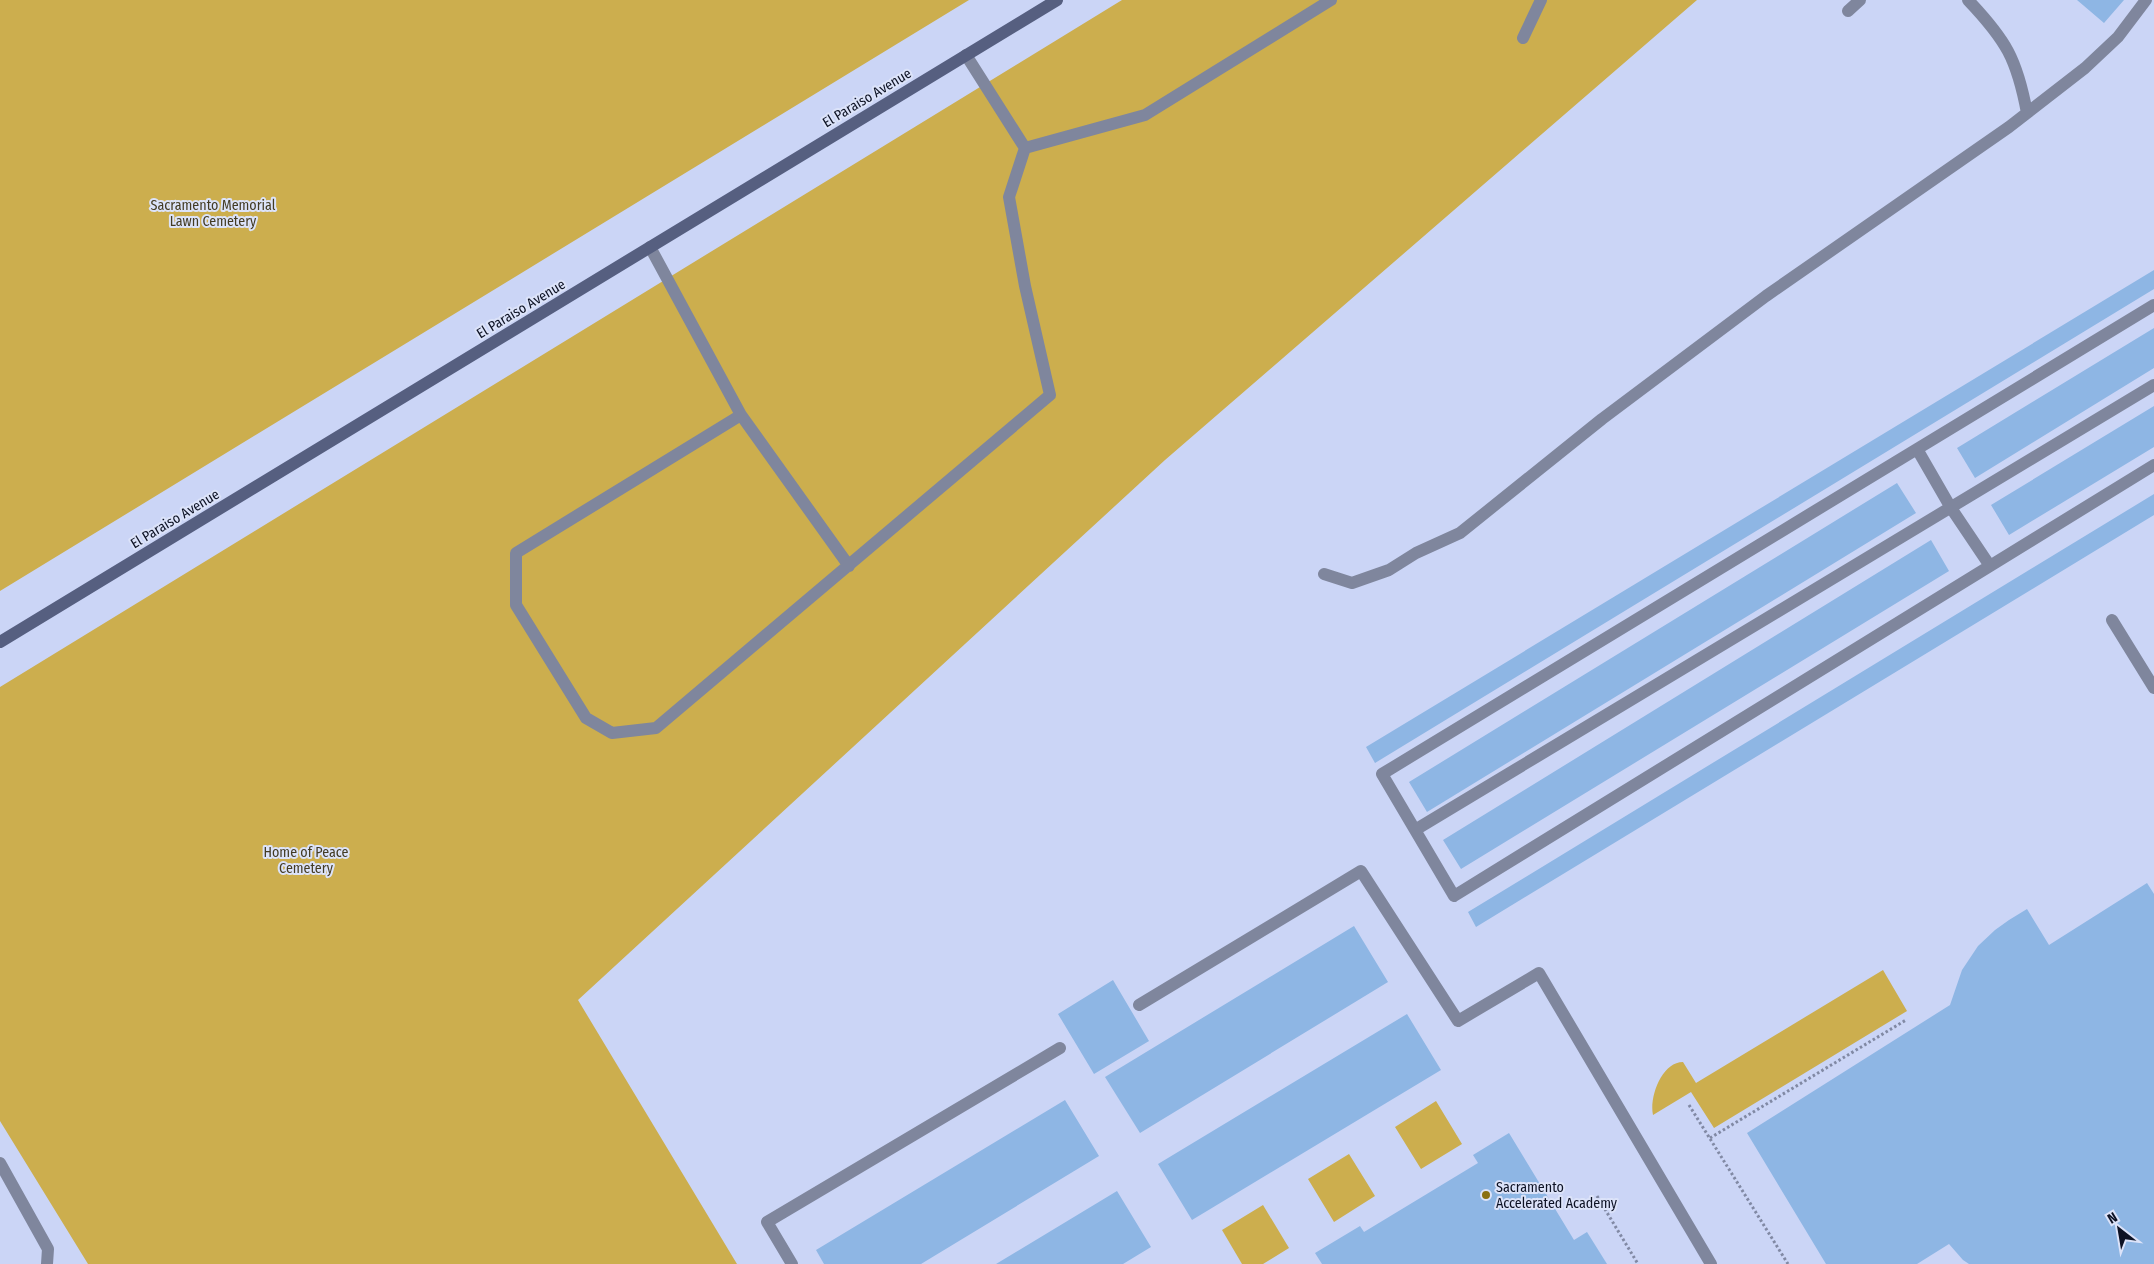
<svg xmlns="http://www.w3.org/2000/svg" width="2154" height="1264" viewBox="0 0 2154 1264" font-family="'Fira Sans Condensed',sans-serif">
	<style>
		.green { fill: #ccae4e }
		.building { fill: #8eb6e4 }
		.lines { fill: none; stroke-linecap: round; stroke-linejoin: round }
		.path { stroke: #8189a4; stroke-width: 3; stroke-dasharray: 2.5 2.5; stroke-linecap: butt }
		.lane { stroke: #7f869d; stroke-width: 12 }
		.street { stroke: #7f869d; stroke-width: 12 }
		.secondary { stroke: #565f80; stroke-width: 12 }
		.poi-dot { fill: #8a7012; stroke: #dce3f9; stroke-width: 2 }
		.labels { text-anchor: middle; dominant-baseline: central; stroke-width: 4; stroke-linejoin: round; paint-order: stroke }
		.street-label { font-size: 14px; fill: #0d1224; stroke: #dce3f9 }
		.park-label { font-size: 14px; fill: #433b23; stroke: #dce3f9 }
		.poi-label { font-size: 14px; fill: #0d1224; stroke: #dce3f9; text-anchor: start }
	</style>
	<rect width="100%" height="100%" fill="#cbd5f6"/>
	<path class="green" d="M0,0H969L0,591Z
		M1122,0H1697L1165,460L578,1000L737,1264H88L0,1121V687Z
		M1883,970L1907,1011L1714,1128L1691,1092L1653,1115C1649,1097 1662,1062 1683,1062L1696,1083Z
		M1436,1101L1462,1144L1421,1169L1395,1127Z
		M1349,1154L1375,1196L1334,1222L1308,1179Z
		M1263,1205L1289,1248L1263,1264H1242L1222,1230Z"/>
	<path class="building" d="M2077,0H2124L2104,23Z
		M2154,270V289L1375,763L1366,747Z
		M2154,328V368L1975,478L1957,448Z
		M2154,406V447L2009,535L1991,505Z
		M1897,483L1916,513L1427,812L1409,782Z
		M2154,494V515L1476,927L1468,912Z
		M1931,540L1949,571L1461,869L1443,840Z
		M2147,883L2154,894V1264H1969L1963,1260L1949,1244L1917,1264H1826L1747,1133L1950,1005L1962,970L1978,946L1995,930L2009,920L2027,909L2049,945Z
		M1354,926L1388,982L1140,1133L1105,1077Z
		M1113,980L1149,1041L1094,1074L1058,1014Z
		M1407,1014L1441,1070L1192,1220L1158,1164Z
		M1065,1100L1099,1156L921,1264H824L816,1250Z
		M1509,1133L1574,1240L1587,1232L1607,1264H1322L1315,1253L1360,1226L1364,1232L1478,1163L1473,1155Z
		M1117,1191L1151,1247L1123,1264H996Z"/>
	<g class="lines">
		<path class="path" d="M1689,1105L1788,1264
			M1710,1138L1906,1020
			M1597,1196L1638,1264"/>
		<path class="lane" d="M1968,0C2006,40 2017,59 2027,113
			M1848,11L1860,0
			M1523,38L1541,0
			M966,55L1025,148L1145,115L1331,0
			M650,247L741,415L516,553V605L586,718L612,733L656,728L1050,395L1025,286L1009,197L1025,148
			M2154,305L1382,774L1454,896L2154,465
			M741,415L849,566
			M1917,449L1951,508L1990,566
			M1324,574L1352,583L1389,570L1416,553L1460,533L1602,419L1766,296L2009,127L2085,68L2118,37L2146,0
			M2112,620L2154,688
			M1415,830L2154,385
			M1139,1005L1361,871L1458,1021L1539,973L1711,1264
			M792,1264L767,1222L1060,1048"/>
		<path class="street" d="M0,1163L48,1249L47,1264"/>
		<path class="secondary" d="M0,642L1057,0"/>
	</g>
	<circle class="poi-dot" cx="1486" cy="1195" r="5"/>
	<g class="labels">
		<g class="street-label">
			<text transform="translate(867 98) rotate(-31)">El Paraiso Avenue</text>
			<text transform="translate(521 309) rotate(-31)">El Paraiso Avenue</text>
			<text transform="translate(175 519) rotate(-31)">El Paraiso Avenue</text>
		</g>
		<g class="park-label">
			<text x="213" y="205">Sacramento Memorial<tspan x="213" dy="16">Lawn Cemetery</tspan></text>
			<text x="306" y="852">Home of Peace<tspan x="306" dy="16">Cemetery</tspan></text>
		</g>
		<g class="poi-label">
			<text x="1496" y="1187">Sacramento<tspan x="1496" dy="16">Accelerated Academy</tspan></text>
		</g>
	</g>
	<g transform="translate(2119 1229) rotate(329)" stroke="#dce3f9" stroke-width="4" paint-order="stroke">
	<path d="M0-4L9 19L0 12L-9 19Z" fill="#0d1224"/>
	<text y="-8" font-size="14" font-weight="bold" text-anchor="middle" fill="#0d1224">N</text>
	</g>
</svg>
